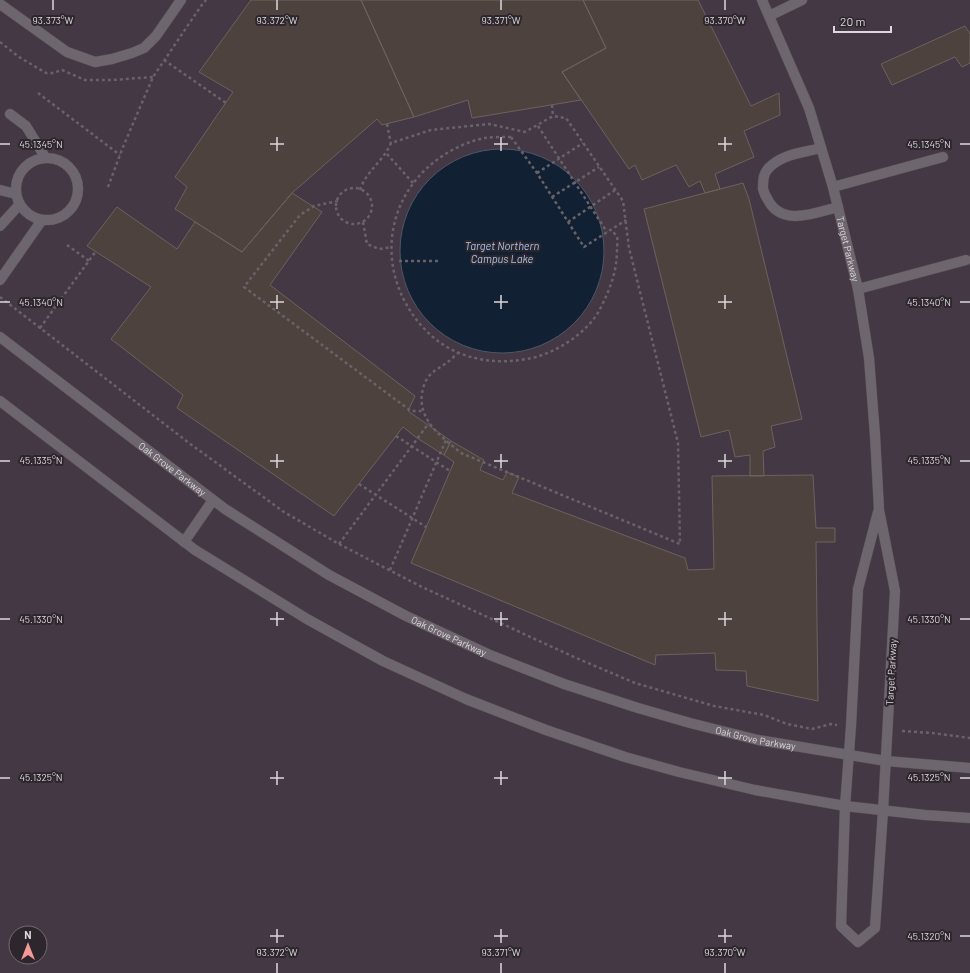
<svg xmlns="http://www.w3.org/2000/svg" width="970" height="973" viewBox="0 0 970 973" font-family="Barlow,sans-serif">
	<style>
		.built { fill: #433844; fill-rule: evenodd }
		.water { fill: #112032; stroke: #4e5765 }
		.building { fill: #4e423f; stroke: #6e625e }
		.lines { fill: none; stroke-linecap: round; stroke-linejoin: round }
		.service-casing { stroke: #534e54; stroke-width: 11 }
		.tertiary-casing { stroke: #534e54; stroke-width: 11 }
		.path { stroke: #696369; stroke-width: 2.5; stroke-dasharray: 3 3; stroke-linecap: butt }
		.service { stroke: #6e666e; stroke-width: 10 }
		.tertiary { stroke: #6e666e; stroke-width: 10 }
		.ticks { fill: none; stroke: #dcd8dc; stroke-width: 1.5 }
		.labels { text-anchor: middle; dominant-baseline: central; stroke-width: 4; stroke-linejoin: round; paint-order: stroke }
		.street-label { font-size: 10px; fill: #dcd8dc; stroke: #2d262d }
		.water-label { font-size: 11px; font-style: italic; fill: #a4c6f0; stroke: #2d262d }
		.ticks-label { font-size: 10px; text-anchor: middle; fill: #dcd8dc; stroke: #2d262d; stroke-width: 4; stroke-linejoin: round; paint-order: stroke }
	</style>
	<rect width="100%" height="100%" fill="#373037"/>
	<path class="built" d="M0,0H970V973H0ZM16,933H40V957H16Z"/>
	<path class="water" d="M400 251a102 102 0 1 1 204 0a102 102 0 1 1-204 0Z"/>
	<path class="building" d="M251,0H361L414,117L382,125L377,119L292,193L242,252L175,209L187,187L175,177L233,92L199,72Z
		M361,0H583L606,48L562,72L581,100L472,118L468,100L414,117Z
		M583,0H698L751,106L779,93L780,115L744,131L754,157L715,174L720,189L705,193L700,181L689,187L676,165L642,180L635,165L629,169L562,72L606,48Z
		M965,26L970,34V63L962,67L955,57L892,85L881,64Z
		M743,183L749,199L802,419L771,426L775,447L763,451L764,476H750V455L735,457L729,430L701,437L644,209Z
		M292,193L322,212L270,285L415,396L408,411L451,441L444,455L417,438L403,427L334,516L177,408L183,395L111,339L151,287L87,246L117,207L177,249L195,222L242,252Z
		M451,441L484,460L480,470L503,480L507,472L519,477L512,493L685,558L688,570L714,569L712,476L813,475L816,528H835V542H816L818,701L747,686L746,671L716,670L715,653L656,655L655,665L411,563L454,462L444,455Z"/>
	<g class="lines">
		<defs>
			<path id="service" d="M0,4L67,52L95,62L112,59L132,53L144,48L156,36L181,0
				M769,16L802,0
				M10,114L26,126L45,157
				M821,148C805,152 785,154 772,165C763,172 763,179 763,189C764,193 766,197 768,200C782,227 815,213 838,207
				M16 189a31 31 0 1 1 62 0a31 31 0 1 1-62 0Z
				M833,187L943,157
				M0,190L16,194
				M0,226L20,204
				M0,280L42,220
				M858,289L966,260
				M845,806L841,926L858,942L875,928L883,811"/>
			<g id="tertiary">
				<path id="s1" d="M762,0L809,108L833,187L858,289L869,358L875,435L879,510L895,591L883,811"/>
				<path id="s2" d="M0,337L225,509L329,575L406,616L490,655L564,684L638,708L690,723L758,740L886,761L970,768"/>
				<path d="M0,401L195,550L307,619L383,661L466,699L546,730L625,757L679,772L755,790L845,806L925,815L970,818"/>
				<path d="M184,542L213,500"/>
				<path d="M845,806L851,726L858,589L878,512"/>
			</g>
		</defs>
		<use href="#service" class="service-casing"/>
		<use href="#tertiary" class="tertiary-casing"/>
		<path class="path" d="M0,42L19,57L46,73H53L62,70L85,80H112L153,77
			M164,60L226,103
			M38,93L120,155
			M552,105L553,116
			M387,124L391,144
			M538,126L607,232
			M511,137C502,137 492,137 484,138C462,143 442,154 426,169C381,212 381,278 420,324C430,336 444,347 459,353C482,362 503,363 527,359C553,355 588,333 600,309C610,289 617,272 617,249C617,246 618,240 617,237C616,235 613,232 612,230
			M511,137L537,173L584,247L626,220
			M387,154L413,183
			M537,173L583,143
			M108,187L123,147L153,77L201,6L206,0
			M336 206a18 18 0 1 1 36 0a18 18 0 1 1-36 0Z
			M360,190C366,171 383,162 391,143L431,130L489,124L525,132L553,116L566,118L623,201L629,248L678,443L680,544L461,453C442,437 418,421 422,393C423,387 425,381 429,376C435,369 442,367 449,361C452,359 455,355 458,353
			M552,197L599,167
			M338,201L314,206L300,215L244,287L411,411H423
			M363,222L367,244L379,249L391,247
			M568,222L615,190
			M67,245L89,261
			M399,261H438
			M0,297L189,443L284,512L339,544L420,586L574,657L635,683L714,706L764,715L787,724L812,729L831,724L837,725
			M40,328L96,251
			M396,436L450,471
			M359,484L426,527
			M339,544L429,423
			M390,570L446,440
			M902,731L932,733L970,738"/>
		<use href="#service" class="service"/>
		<use href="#tertiary" class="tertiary"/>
	</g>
	<path class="ticks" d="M53,0V10M277,0V10M501,0V10M725,0V10M277,137V151M501,137V151M725,137V151M0,144H10M270,144H284M494,144H508M718,144H732M960,144H970M277,295V309M501,295V309M725,295V309M0,302H10M270,302H284M494,302H508M718,302H732M960,302H970M277,454V468M501,454V468M725,454V468M0,461H10M270,461H284M494,461H508M718,461H732M960,461H970M277,612V626M501,612V626M725,612V626M0,619H10M270,619H284M494,619H508M718,619H732M960,619H970M277,771V785M501,771V785M725,771V785M0,778H10M270,778H284M494,778H508M718,778H732M960,778H970M277,929V943M501,929V943M725,929V943M270,936H284M494,936H508M718,936H732M960,936H970M277,963V973M501,963V973M725,963V973"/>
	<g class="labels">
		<g class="street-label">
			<text stroke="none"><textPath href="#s1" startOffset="264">Target Parkway</textPath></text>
			<text stroke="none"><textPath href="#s2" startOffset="217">Oak Grove Parkway</textPath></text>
			<text stroke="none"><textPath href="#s2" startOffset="541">Oak Grove Parkway</textPath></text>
			<text transform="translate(891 672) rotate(-87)">Target Parkway</text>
			<text stroke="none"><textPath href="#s2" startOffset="865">Oak Grove Parkway</textPath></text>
		</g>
		<g class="water-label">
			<text x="502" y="245">Target Northern<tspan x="502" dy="13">Campus Lake</tspan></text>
		</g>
	</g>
	<g class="ticks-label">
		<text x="53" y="24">93.373°W</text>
		<text x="277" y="24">93.372°W</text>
		<text x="501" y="24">93.371°W</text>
		<text x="725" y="24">93.370°W</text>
		<text x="41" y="148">45.1345°N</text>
		<text x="929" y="148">45.1345°N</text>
		<text x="41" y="306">45.1340°N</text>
		<text x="929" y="306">45.1340°N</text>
		<text x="41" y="464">45.1335°N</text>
		<text x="929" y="464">45.1335°N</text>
		<text x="41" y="623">45.1330°N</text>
		<text x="929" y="623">45.1330°N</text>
		<text x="41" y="781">45.1325°N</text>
		<text x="929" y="781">45.1325°N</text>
		<text x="929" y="940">45.1320°N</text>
		<text x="277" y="956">93.372°W</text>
		<text x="501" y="956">93.371°W</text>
		<text x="725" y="956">93.370°W</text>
	</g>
	<g transform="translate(28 945)"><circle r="19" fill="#2d262d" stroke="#736d73"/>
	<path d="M0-3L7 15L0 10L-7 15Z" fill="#f59b97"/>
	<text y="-6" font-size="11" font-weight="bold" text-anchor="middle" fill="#dcd8dc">N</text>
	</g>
	<path d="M834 26v6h57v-6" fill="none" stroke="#dcd8dc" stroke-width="2"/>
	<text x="840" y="26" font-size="12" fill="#dcd8dc" stroke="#2d262d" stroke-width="3" paint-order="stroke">20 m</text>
</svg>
